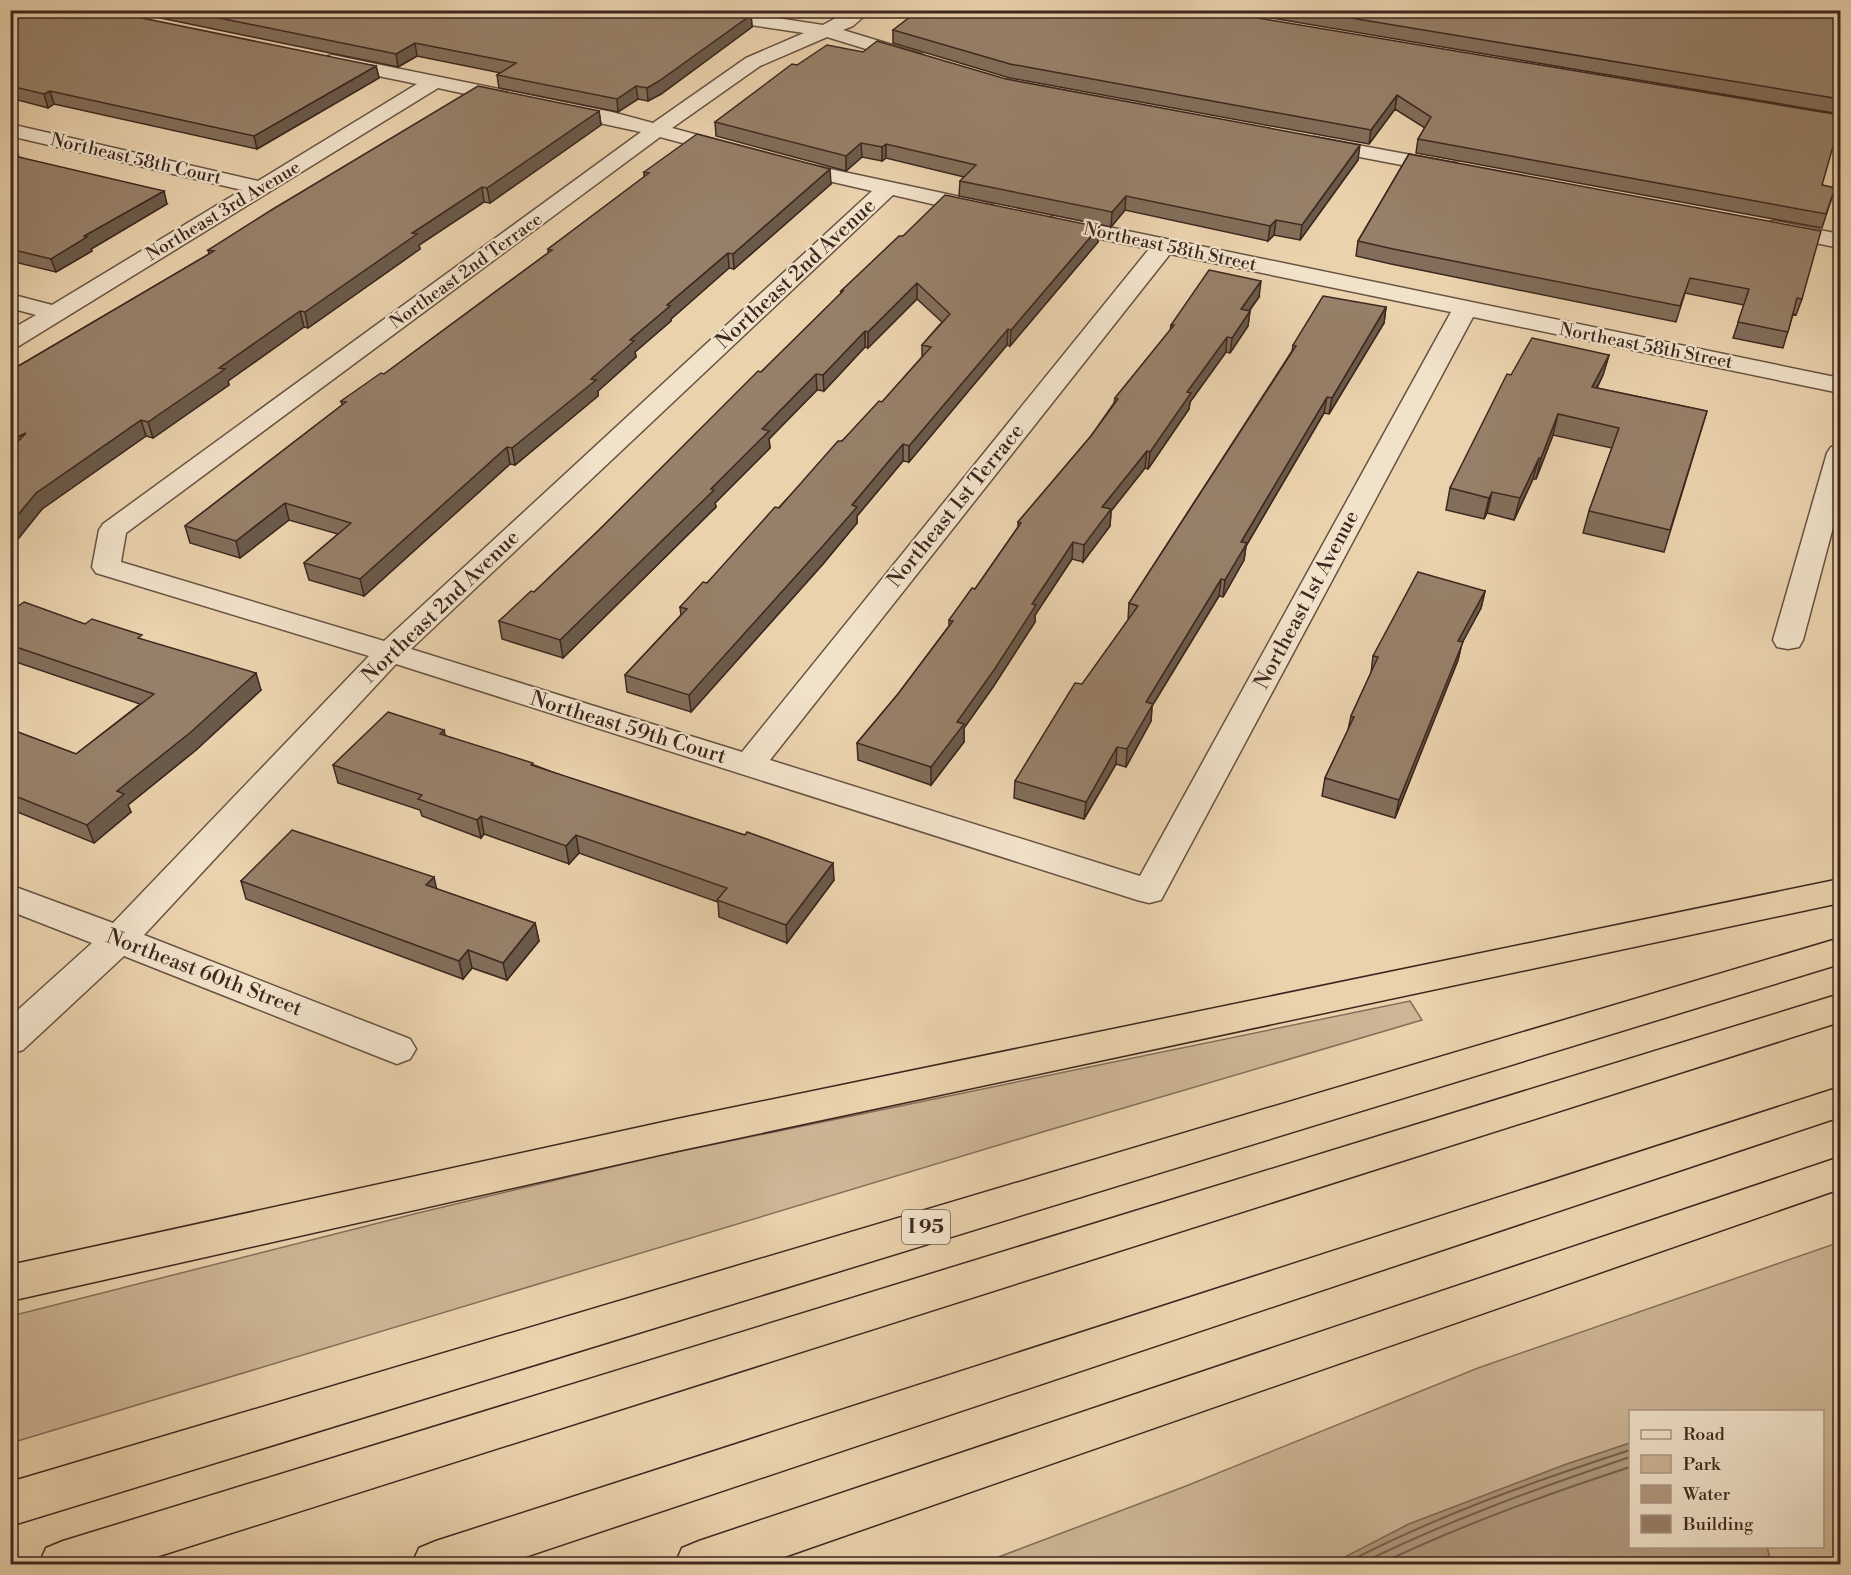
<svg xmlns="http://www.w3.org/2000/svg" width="1851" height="1575" viewBox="0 0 1851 1575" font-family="'Libre Bodoni',serif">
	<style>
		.green { fill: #cdb595; stroke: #856e5a; stroke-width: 1.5 }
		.water { fill: #af987d; stroke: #816b57; stroke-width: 1.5 }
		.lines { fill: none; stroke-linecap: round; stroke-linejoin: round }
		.shore { stroke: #76604e; stroke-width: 2 }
		.minor-casing { stroke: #685242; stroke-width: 3 }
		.motorway-casing { stroke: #3d271f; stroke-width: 3 }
		.minor { fill: #f1e2ca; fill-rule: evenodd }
		.motorway { fill: #ead2ad; fill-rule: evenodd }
		.wall { fill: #826e5a; stroke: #3d271f; stroke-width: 1.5 }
		.shaded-wall { fill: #6a5a4a; stroke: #3d271f; stroke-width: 1.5 }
		.building { fill: #978069; stroke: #3d271f; stroke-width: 1.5 }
		.labels { text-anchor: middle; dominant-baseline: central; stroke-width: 4.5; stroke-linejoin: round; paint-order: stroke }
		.far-street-label { font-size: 18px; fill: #3d271f; stroke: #f1e2ca }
		.shield { fill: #f1e2ca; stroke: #735f52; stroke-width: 1.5 }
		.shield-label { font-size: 20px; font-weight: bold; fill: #3d271f }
		.street-label { font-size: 21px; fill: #3d271f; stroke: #f1e2ca }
	</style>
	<rect width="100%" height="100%" fill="#ead2ad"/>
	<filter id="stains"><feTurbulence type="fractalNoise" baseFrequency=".00333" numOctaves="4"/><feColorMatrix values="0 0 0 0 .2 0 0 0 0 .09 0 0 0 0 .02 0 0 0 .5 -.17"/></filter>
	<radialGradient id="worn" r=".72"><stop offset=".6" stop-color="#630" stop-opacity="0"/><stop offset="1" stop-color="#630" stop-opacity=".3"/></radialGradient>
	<path class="green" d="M1410,1001L1422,1020L1039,1133L11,1443V1316L418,1213L657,1156Z
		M1840,1242V1564H1771L1767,1547L1822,1546V1412H1630V1443L1567,1464L1409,1524L1341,1559L1336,1564H980L1186,1486L1478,1368Z"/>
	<path class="water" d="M1630,1443V1546L1767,1547L1771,1564H1336L1341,1559L1409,1524L1567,1464Z"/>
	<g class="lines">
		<path class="shore" d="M1344,1564C1436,1516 1532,1482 1630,1450
			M1360,1564C1447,1521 1538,1488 1630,1457
			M1380,1564C1461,1525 1545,1495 1630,1467"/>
		<defs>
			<path id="minor" d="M676,10H725L823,25L850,10H871L853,26L843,30L922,54L925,58L922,62L915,64L827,37L760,66L672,128L742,147L745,151L742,155L735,157L660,137L126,533L121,562L384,641L872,191L781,170L777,166L781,162L788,160L984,202L992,204L995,209L992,214L984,216L893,195L411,649L742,752L1149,249L1047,228L1044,223L1047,218L1055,216L1840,378V393L1473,317L1161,900L1149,903L1137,900L396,664L144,935L410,1039L416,1049L410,1059L397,1064L384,1059L124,956L23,1050L10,1054V1017L92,943L10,911V885L113,923L369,656L96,573L92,567L99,530L103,524L641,132L438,88L19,346L10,348V330L36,315L10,308V294L52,305L242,190L10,136V124L258,181L417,84L325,65L322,61L325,57L332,55L612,112L653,123L746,58L804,33L685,15ZM1170,254L1451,312L1140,876L770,760Z
				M1314,137L1449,162L1457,163L1460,168L1457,173L1449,174L1307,147L1304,143L1307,139Z
				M1774,221L1840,234V248L1766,233L1763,228L1766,223Z
				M1840,445V501L1803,640L1799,647L1788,649L1777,647L1773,640L1827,453L1831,447Z"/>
			<path id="motorway" d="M1840,879V903L677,1151L10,1301V1265L677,1119Z
				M1840,938V964L10,1526V1482Z
				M1840,994V1022L134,1564H39L46,1548L63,1541Z
				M1840,1087V1117L504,1564H412L419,1548L436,1541Z
				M1840,1157V1189L764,1564H675L682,1548L699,1541Z"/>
		</defs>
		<use href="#minor" class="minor-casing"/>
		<use href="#motorway" class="motorway-casing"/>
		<use href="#minor" class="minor"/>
		<use href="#motorway" class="motorway"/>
	</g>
	<path class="wall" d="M10,10L376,66L379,78L257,149L54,104L48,108L10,98Z
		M122,10H722L751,15L752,27L661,94L648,101L638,99L618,112L499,88L497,75L501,73L417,56L398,67Z
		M743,10H775L770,15Z
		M1210,10L1822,185L1835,188L1822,228L1416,153L1418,139L1425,128L1395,109L1369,144L1010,78L893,43V30Z
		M1224,10H1806L1840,16V114Z
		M1819,10H1840V15V14Z
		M797,65L1006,79L1358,160L1300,240L1274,235L1268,241L1125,210L1111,227L959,196L960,181L964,177L886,158L882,161L862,157L846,171L716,136L715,122Z
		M599,111L601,125L490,203L484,202L419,245L420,249L308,328L304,327L228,381L229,385L153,438L146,436L42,509L18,539L10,538V371L209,254L208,250Z
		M10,150L18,157L167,204L91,249L92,251L56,272L10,261Z
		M1409,154L1802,299L1796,315L1793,314L1783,348L1733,338L1744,305L1685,293L1676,322L1391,264L1356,256L1358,241Z
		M644,172L831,184L734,269L729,268L671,319V321L635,352L636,357L598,391V396L515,465L510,464L364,596L309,580L304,563L338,534L289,520L240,558L190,543L185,526L342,405L341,401L384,374L548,253V249L644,177Z
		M1099,227L1098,242L1010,346L1007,345L909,462L903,461L857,516V523L823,564L691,712L627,692L625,675L681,615L680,607L707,583L842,441L882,402L922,357V345L942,322L917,299L868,348L865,347L824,391L817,390L769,439L770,448L715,503L716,507L563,658L502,639L499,621L534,592L599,530L841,294V291L903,236Z
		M1259,297L1250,310L1248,326L1230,353L1226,352L1190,402L1189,409L1148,469L1145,468L1111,511L1110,526L1083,562L1072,559L1035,615V622L993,687L964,728V742L931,785L858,760L857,743L898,694L949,626V620L975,589L1018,527V522L1091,436L1114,403L1115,398L1170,331L1171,325Z
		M1386,307L1384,323L1329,414L1324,413L1246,546L1244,560L1223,597L1219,596L1152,706L1151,721L1126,767L1116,764L1084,819L1014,798L1015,781L1128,620L1129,603L1292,351L1293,345Z
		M1609,355L1603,375L1597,388L1707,411L1664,552L1583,533L1589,511L1612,448L1553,435L1536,479H1533L1514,520L1487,513L1484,519L1446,510L1450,488L1511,375Z
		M1485,591L1481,608L1462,643L1458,660L1395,818L1322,796L1325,778L1348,730L1351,716L1371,673L1373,656Z
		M10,612L85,624L143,640L261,690L196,750L128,805L131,812L94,843L10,809V729L76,754L140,704L10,660Z
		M446,736L534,765L834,880L787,943L719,917L718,902L579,853L569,864L484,834L481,838L422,816L420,810L338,783L333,765Z
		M241,881L437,889L535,923L539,941L507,980L472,968L463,979L246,899Z"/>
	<path class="shaded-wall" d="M770,10H775L770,15Z
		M751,15L752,27L661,94L648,101L647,88Z
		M415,43L417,56L398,67L396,54Z
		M376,66L379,78L257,149L254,136Z
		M636,86L638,99L618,112L617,99Z
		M50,91L54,104L48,108L44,94Z
		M1397,95L1395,109L1369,144L1371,130Z
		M599,111L601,125L490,203L487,188Z
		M861,143L862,157L846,171V156Z
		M886,144V158L882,161V147Z
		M1360,145L1358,160L1300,240L1302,225Z
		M17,151L21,165L10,155Z
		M830,169L831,184L734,269L733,254Z
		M482,187L484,202L419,245L420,249L308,328L305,312L412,233Z
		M164,191L167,204L91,249L92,251L56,272L51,259L84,236Z
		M1126,196L1125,210L1111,227L1112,212Z
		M1276,220L1274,235L1268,241L1270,226Z
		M1099,227L1098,242L1010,346L1011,330Z
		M728,253L729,268L671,319V321L635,352L636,357L598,391V396L515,465L512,448L591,379L630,340L667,305Z
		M1261,281L1259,297L1239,324L1241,309Z
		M917,283V299L868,348V332Z
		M1386,307L1384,323L1329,414L1332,398Z
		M300,311L304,327L228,381L229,385L153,438L148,422L219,368Z
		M1250,311L1248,326L1230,353L1232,338Z
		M1008,329L1007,345L909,462V446Z
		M865,331V347L824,391L823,375Z
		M1227,337L1226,352L1190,402L1189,409L1148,469L1150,452L1187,392Z
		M1609,355L1603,375L1587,407L1592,387Z
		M816,374L817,390L769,439L770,448L715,503L716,507L563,658L560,640L711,489L762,429Z
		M1327,397L1324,413L1246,546L1244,560L1223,597L1225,580L1241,542Z
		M1558,414L1553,435L1536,479L1541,458Z
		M141,420L146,436L42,509L18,539L12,522L36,493Z
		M26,433L10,459V440Z
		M903,444V461L857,516V523L823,564L691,712L689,695L852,505Z
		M507,447L510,464L364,596L360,579Z
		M1147,451L1145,468L1111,511L1110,526L1083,562L1084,545L1102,507Z
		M1539,458L1533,479L1514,520L1520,498Z
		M1492,492L1487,513L1484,519L1489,498Z
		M285,503L289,520L240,558L236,541Z
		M1073,542L1072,559L1035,615V622L993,687L964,728V742L931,785V767L957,722L1032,604Z
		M1221,579L1219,596L1152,706L1151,721L1126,767L1127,749L1146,702Z
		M1485,591L1481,608L1462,643L1458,660L1395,818L1399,800L1458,641Z
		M256,673L261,690L196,750L128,805L131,812L94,843L87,825L117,791Z
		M444,730L448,747L440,734Z
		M1117,747L1116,764L1084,819L1086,802Z
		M481,816L484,834L481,838L477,820Z
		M576,835L579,853L569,864L566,846Z
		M833,863L834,880L787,943L786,925Z
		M434,877L438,895L426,885Z
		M535,923L539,941L507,980L503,963Z
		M468,950L472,968L463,979L459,961Z"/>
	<path class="building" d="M10,10H103L376,66L254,136L50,91L44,94L10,86Z
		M180,10H722L751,15L659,81L647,88L636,86L617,99L497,75L516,63L415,43L396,54Z
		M919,10H1210L1840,115V122L1822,185L1835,188L1826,214L1418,139L1431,117L1397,95L1371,130L1010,64L893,30Z
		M1303,10H1806L1840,16V99Z
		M877,41L1006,79L1360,145L1302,225L1276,220L1270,226L1126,196L1112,212L960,181L976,165L886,144L882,147L861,143L846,156L715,122L792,64L797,65L827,45L863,52Z
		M478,86L599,111L487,188L482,187L412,233L417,234L305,312L300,311L219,368L225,369L148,422L141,420L36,493L12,522H10V450L26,433L10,440V371L214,251L208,250L273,209Z
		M697,134L830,169L733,254L728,253L667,305L670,306L630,340L634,341L591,379L596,380L512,448L507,447L360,579L304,563L351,523L285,503L236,541L185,526L346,402L341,401L381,373L384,374L552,250L548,249L649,173L644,172Z
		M10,150L17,151L10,155Z
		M1409,154L1821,231L1802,299L1797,298L1788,332L1738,322L1749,289L1690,278L1680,306L1393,249L1358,241Z
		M10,155L164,191L84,236L87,237L51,259L10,249Z
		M945,195L1099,227L1011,330L1008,329L909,446L903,444L852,505L857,507L822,547L689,695L625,675L687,609L680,607L703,582L707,583L775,507L779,508L838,441H842L879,401L882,402L931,347L922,345L950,314L917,283L868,332L865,331L823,375L816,374L762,429L769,431L711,489L714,490L560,640L499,621L531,591L534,592L599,530L758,371L761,372L843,291H841L899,236H903Z
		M1209,270L1261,281L1241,309L1250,311L1232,338L1227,337L1187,392L1191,393L1150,452L1147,451L1102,507L1111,509L1084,545L1073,542L1032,604L1036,605L994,670L957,722L964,724L931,767L857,743L898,694L953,621L949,620L972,588L975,589L1021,523L1018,522L1091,436L1118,399L1115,398L1174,325H1171Z
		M1323,296L1386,307L1332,398L1327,397L1241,542L1247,543L1225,580L1221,579L1146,702L1153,704L1127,749L1117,747L1086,802L1015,781L1075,683L1082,684L1138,606L1129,603L1296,346L1293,345Z
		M1532,338L1609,355L1592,387L1707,411L1670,530L1589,511L1619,428L1558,414L1541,458H1539L1520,498L1492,492L1489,498L1450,488L1507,374L1511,375Z
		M1418,572L1485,591L1458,641L1463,642L1399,800L1325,778L1354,717L1351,716L1378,657L1373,656Z
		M24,602L85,624L92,619L142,635L138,638L256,673L191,732L117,791L124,794L87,825L10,794V729L76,754L154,694L10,645V612Z
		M388,712L444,730L440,734L533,763L531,765L745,835L747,832L833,863L786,925L717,900L727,888L576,835L566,846L481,816L477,820L418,799L422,795L333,765Z
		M292,830L434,877L426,885L535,923L503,963L468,950L459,961L241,881Z"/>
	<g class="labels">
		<g class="far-street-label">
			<text transform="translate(136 159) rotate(13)">Northeast 58th Court</text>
			<text transform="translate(223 211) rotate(-31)">Northeast 3rd Avenue</text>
			<text transform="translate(1170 247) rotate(12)">Northeast 58th Street</text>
			<text transform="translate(466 271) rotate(-36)">Northeast 2nd Terrace</text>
			<text transform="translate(1646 346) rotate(11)">Northeast 58th Street</text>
		</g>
		<rect class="shield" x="902" y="1210" width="48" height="34" rx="4.5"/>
		<g class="shield-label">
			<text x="926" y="1227">I 95</text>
		</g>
		<g class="street-label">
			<text transform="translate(796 274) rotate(-43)">Northeast 2nd Avenue</text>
			<text transform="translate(956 506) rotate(-51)">Northeast 1st Terrace</text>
			<text transform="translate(1307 600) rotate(-62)">Northeast 1st Avenue</text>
			<text transform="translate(441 607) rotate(-44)">Northeast 2nd Avenue</text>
			<text transform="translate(628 728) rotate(17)">Northeast 59th Court</text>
			<text transform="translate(204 973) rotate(21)">Northeast 60th Street</text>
		</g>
	</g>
	<rect width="1851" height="1575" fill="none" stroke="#ead2ad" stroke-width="36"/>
	<rect x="12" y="12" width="1827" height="1551" fill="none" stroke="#3d271f" stroke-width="3"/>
	<rect x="18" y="18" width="1815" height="1539" fill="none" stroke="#3d271f" stroke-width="1.5"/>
	<rect x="1629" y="1410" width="195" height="138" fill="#f1e2ca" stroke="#a99786" stroke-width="1.5"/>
	<rect x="1641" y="1430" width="30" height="9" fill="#f1e2ca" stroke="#a99786" stroke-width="1.5"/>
	<text x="1683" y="1440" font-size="18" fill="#3d271f">Road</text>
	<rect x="1641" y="1455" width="30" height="18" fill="#cdb595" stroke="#a99786" stroke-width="1.5"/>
	<text x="1683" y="1470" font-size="18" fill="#3d271f">Park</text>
	<rect x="1641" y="1485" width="30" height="18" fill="#af987d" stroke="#a99786" stroke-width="1.5"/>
	<text x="1683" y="1500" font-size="18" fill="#3d271f">Water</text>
	<rect x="1641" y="1515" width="30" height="18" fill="#978069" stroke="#a99786" stroke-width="1.5"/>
	<text x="1683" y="1530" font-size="18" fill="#3d271f">Building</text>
	<rect width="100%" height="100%" filter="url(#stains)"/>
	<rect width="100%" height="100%" fill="url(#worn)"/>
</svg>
